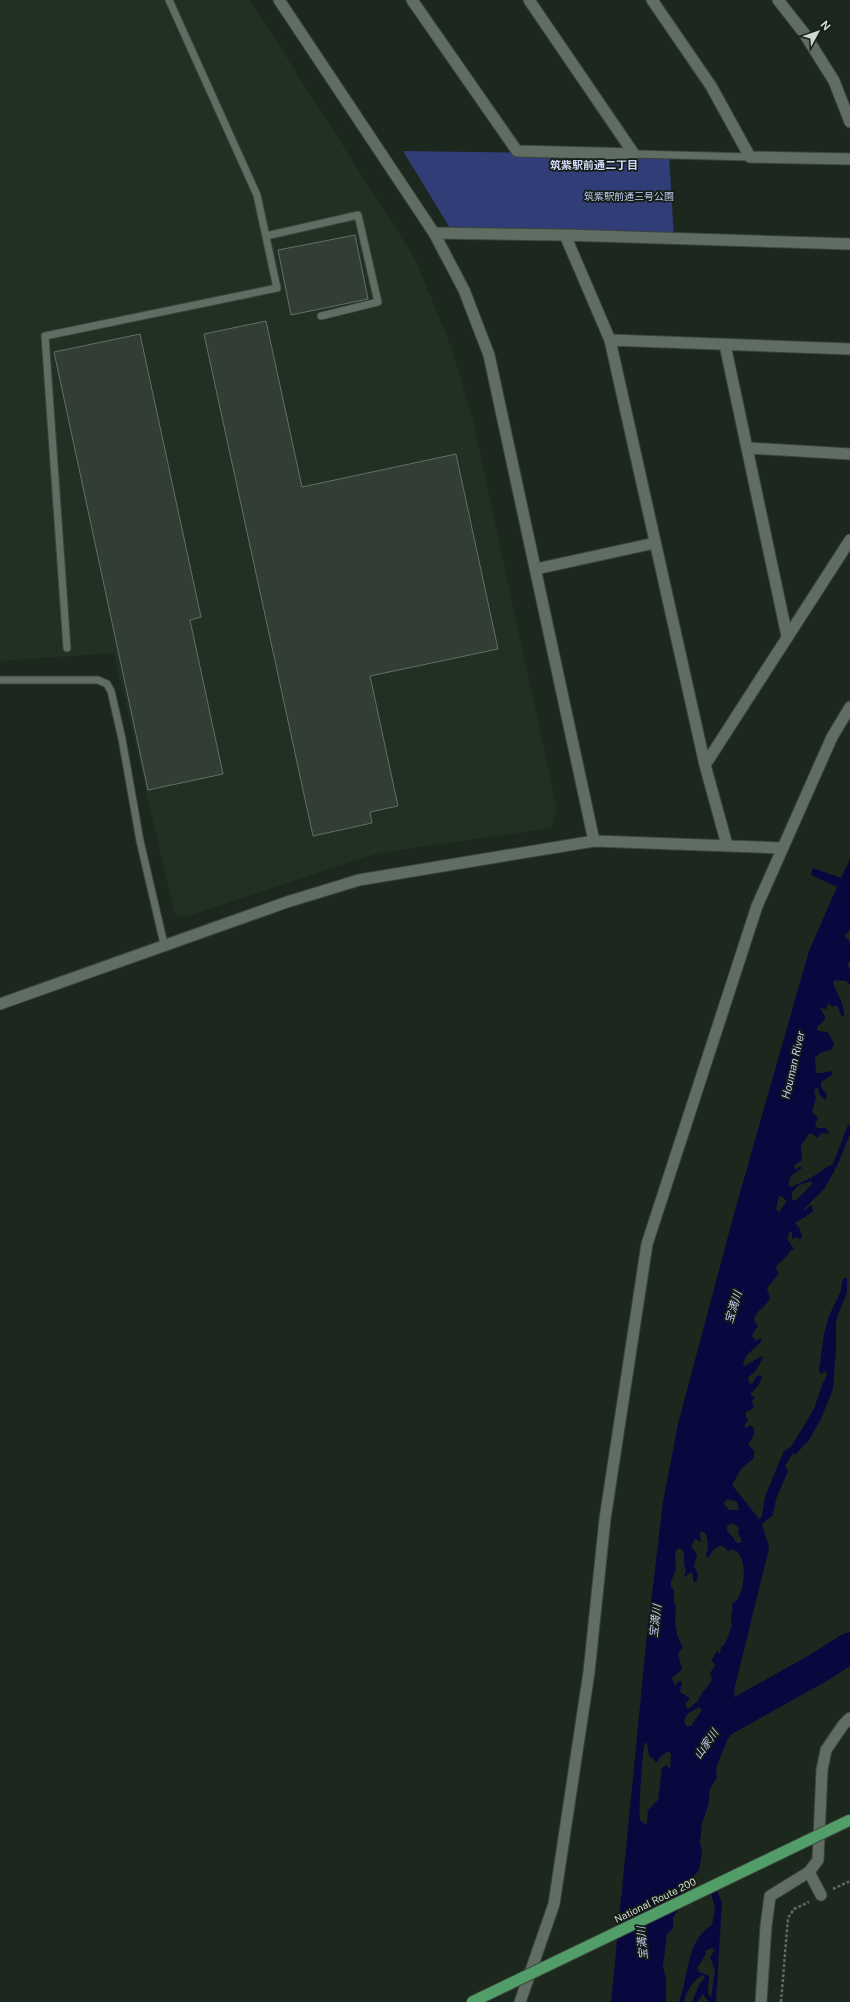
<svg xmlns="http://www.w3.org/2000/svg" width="850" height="2002" viewBox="0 0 850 2002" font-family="'Public Sans','Noto Sans JP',sans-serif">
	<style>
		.built { fill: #203124 }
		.green { fill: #313d76 }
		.water { fill: #09083e; fill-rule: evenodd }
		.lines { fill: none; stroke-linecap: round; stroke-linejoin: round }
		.stream { stroke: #09083e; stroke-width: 5 }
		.river { stroke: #09083e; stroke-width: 31 }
		.building { fill: #323e35; stroke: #626f64 }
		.service-casing { stroke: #3b443d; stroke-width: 9 }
		.minor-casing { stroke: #3b443d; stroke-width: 13 }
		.tertiary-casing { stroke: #3b443d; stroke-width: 13 }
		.path { stroke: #5f6961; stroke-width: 2.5; stroke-dasharray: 3 2; stroke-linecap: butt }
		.service { stroke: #606d63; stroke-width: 7 }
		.minor { stroke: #606d63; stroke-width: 11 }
		.tertiary { stroke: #606d63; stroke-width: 11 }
		.trunk-bridge-casing { stroke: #3b443d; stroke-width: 13; stroke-linecap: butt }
		.trunk-bridge { stroke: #529e68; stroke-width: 11 }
		.labels { text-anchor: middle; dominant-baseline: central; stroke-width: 3.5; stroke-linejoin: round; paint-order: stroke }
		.park-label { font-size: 10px; fill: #c0cbef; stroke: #131d15 }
		.street-label { font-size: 10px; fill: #d1d8d2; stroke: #131d15 }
		.neighbourhood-label { font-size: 11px; font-weight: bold; fill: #d2daf7; stroke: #131d15 }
		.water-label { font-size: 11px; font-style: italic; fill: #c2ccf0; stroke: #131d15 }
	</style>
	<rect width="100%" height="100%" fill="#1c271e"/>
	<path class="built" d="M0,0H250L415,259L451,346L473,420L557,810L551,828L378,853L188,916L175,915L114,653L0,661Z"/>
	<path class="green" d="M403,151L669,155L674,238L453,233Z"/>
	<path class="water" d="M850,859V929L845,936L850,942V962L847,963L850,971V985L846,981L835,980L833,982C836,994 845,1004 844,1016L842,1017L837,1005L832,1007L828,1003L826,1009L820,1008L825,1017V1020L817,1027L818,1031L828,1032L834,1044L832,1049L820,1053L815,1058L816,1073H822L830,1071L832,1072V1075L821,1082V1087L827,1095L825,1100L819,1094L818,1088L814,1089L816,1098L812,1112L818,1118L815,1125L817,1128H826L830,1134L822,1133L817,1138L811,1133L809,1134L801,1145L802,1160L794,1166L796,1170L800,1166L802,1168L791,1176L788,1185L791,1187L811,1178L830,1165L835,1170L824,1189L804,1209L805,1210L810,1205L812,1206L813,1211C809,1216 800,1219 795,1223L800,1229L802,1237L800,1239L796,1237L794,1239L792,1238V1232L790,1231L787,1239L794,1249L790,1251L787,1256L777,1265L776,1269L779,1273L767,1288L770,1299C765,1307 757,1310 754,1319L758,1327L754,1331L752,1336L756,1341L760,1338L762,1341L746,1356L743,1364L745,1366L762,1356L763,1358L755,1372L748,1377L749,1383L752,1384L757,1376L761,1375L762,1377L758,1386L751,1393V1395L755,1397L752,1401L754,1408L746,1412V1416L748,1420L744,1426L746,1428L750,1425L754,1428V1435L748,1444L754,1451V1458L741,1469L732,1485L759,1519L762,1516L765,1496L784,1451L791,1447L814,1409L822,1385L827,1375L826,1371L821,1374L819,1371L824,1334L829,1316L841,1291L842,1281L845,1277L847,1279V1293L838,1314L836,1323V1349L833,1389L821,1419L809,1440L795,1455L793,1453L785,1466L788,1471L776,1499L773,1515L762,1524L769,1547L768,1553L735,1686L731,1731L716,1768L717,1777L710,1789L708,1806L702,1823L700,1841L702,1854L699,1870L690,1881L684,1903L673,1917V1928L667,1934L663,1967L666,1979V2002H611L646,1645L663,1502L678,1424L734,1214L809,951L837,887L811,875L813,868L841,878ZM811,1181L813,1185L807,1189L806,1196L798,1201L792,1200V1192L799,1185ZM779,1196H781L787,1201L779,1212L776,1209ZM728,1499L737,1502L739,1510H729L724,1504L725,1501ZM730,1524H734L739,1528L738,1533L742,1541L740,1543H737L727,1530V1526ZM700,1531L705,1533C708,1538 709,1548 706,1554L708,1558L713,1550L722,1545L729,1552L730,1549L737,1551C747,1563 745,1585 738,1598C737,1601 733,1602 732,1605C734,1613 729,1618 732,1626L725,1644L721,1647L720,1654L717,1651L711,1661L716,1664L710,1673L712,1679C709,1688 700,1692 698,1701L688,1709L685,1704L690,1698L680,1692L682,1682L679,1681L675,1686L672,1678L682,1669L678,1654L683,1647L677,1635L675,1619L676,1607L674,1602V1590L671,1587V1582L676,1569L675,1552L679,1548L682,1549L684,1553V1565L686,1570L684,1577L692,1572L694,1583L697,1581L698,1574L694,1566L697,1555L691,1546L695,1539L701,1542ZM699,1707L702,1710L691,1726H686L684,1721L687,1714ZM645,1742L647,1744L649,1756L654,1759L656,1763L660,1757L668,1751L671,1754L670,1770L667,1765L662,1768L658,1800L648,1810L647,1823L645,1824L640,1820C638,1813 643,1746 645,1742Z
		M713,1891H717L722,1903L716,2002H709L703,1994L697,2002H692L700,1983L705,1978L703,1975C693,1980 686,1991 684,2002H679C689,1977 686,1940 712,1925L715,1908L711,1893ZM712,1948L715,1950L710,1957L715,1970L711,1998L708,1993L709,1976L699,1972L697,1968L706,1954L705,1951Z"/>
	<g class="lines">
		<path class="stream" d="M828,1172L835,1165L850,1127
			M796,1204L813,1187"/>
		<path class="river" d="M705,1746L720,1723L818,1668L850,1648"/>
	</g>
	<path class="building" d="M355,235L368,299L291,315L278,250Z
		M266,321L302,487L456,454L498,649L370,676L398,806L370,812L372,823L313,836L204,334Z
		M140,334L201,617L190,620L223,774L148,790L54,352Z"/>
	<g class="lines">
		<defs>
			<path id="service" d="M634,154L750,157
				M266,236L358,215L378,302L321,316
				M67,648L45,336L277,288L257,195L169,0
				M0,680H98L107,684L111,691L122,739L140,841L164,944"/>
			<path id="minor" d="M412,0L517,151L634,154
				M529,0L634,154
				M652,0L711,86L750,157L850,159
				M778,0L804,33L834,81L850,122
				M434,233L565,235L850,244
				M565,235L610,340L705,765L727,845
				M610,340L850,349
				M725,345L787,636
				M748,448L850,454
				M536,569L655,543
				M705,765L850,540
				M0,1004L287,902L359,880L594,841L782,848
				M809,1872L821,1895
				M520,2002L554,1904L589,1672L605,1519L647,1244L757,906L832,737L850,707
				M761,2002L766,1926L770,1896L809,1872L818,1860L822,1770L826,1750L843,1725L850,1718"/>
			<path id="tertiary" d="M279,0L434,233L464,290L489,355L594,841"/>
		</defs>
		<use href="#service" class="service-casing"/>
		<use href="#minor" class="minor-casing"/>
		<use href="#tertiary" class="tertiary-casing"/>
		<path class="path" d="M833,1889L850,1881
			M781,2002L788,1918L794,1909L809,1902"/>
		<use href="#service" class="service"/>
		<use href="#minor" class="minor"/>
		<use href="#tertiary" class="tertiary"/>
		<defs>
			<path id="trunk-bridge" d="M472,2002L850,1820"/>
		</defs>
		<use href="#trunk-bridge" class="trunk-bridge-casing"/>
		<use href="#trunk-bridge" class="trunk-bridge"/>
	</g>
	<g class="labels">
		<g class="park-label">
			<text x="629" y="196">筑紫駅前通三号公園</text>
		</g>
		<g class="street-label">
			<text transform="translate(655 1900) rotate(-26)">National Route 200</text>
		</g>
		<g class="neighbourhood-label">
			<text x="594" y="165">筑紫駅前通二丁目</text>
		</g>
		<g class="water-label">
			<text transform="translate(793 1065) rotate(-77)">Houman River</text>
			<text transform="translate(733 1307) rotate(-73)">宝満川</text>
			<text transform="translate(655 1621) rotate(-83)">宝満川</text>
			<text transform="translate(706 1744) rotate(-55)">山家川</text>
			<text transform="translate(642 1943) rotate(-94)">宝満川</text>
		</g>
	</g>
	<g transform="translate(818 32) rotate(50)" stroke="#131d15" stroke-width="3" paint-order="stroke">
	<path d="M0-3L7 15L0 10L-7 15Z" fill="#d1d8d2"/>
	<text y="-6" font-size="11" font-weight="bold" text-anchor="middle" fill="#d1d8d2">N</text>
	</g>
</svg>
